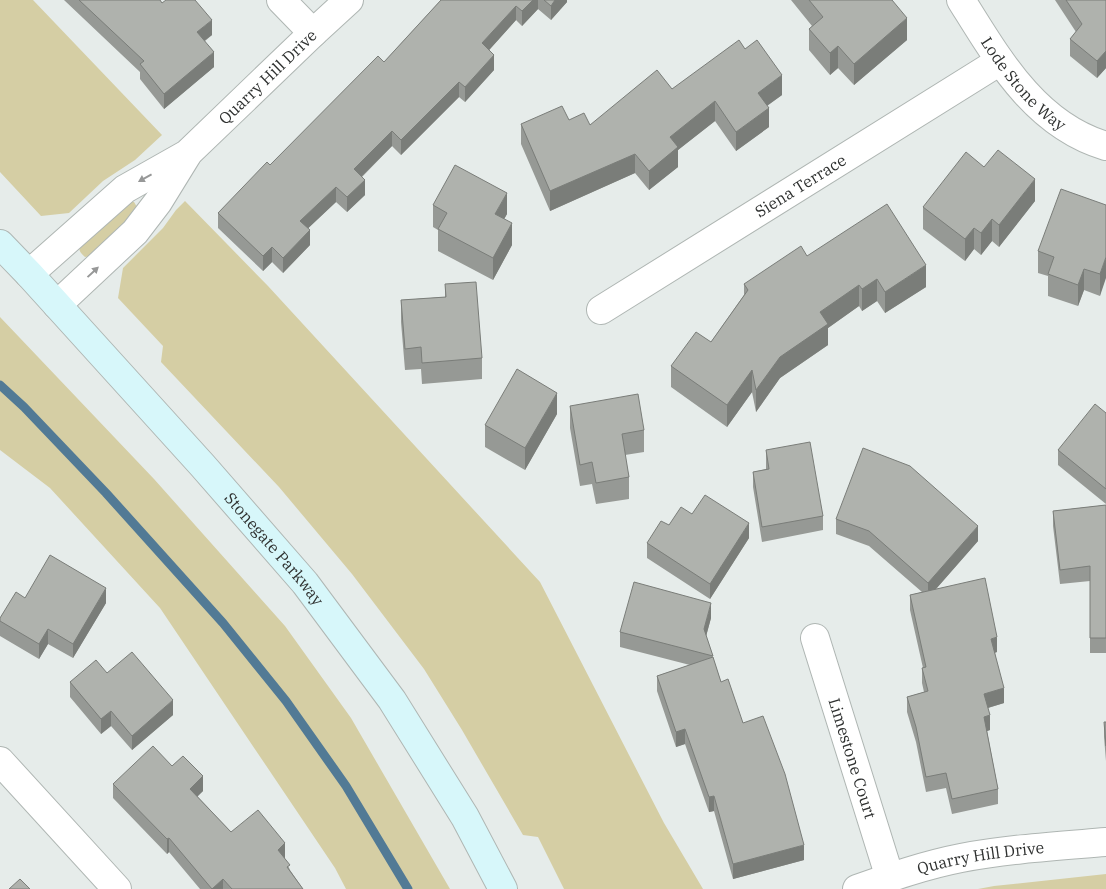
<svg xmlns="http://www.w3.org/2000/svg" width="1106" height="889" viewBox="0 0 1106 889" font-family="'IBM Plex Serif',serif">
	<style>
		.green { fill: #d5cea4 }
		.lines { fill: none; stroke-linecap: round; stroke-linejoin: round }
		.stream { stroke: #527a95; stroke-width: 9 }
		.street-casing { stroke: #afb6b3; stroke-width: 30 }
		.secondary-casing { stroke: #afb6b3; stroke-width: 30 }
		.street { stroke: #fff; stroke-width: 28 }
		.secondary { stroke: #d7f7fa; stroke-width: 28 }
		.wall { fill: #969995 }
		.shaded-wall { fill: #7a7d79 }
		.building { fill: #afb2ad; stroke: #7a7d79 }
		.oneway { fill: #979898 }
		.labels { text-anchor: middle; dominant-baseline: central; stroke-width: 4; stroke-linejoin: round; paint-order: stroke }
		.street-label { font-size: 16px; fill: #2f3130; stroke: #e6ecea }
	</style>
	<rect width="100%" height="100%" fill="#e6ecea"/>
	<path class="green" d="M0,0H33L162,135L135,160L103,181L69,213L41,216L0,172Z
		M127,201L134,202L137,207L136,213L91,256L85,257C81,253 78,251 80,245Z
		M185,201L268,286L540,582L664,823L703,889H564L538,837L523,835L462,730L424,669L352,574L279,487L161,362L163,346L118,298L123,268L163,228L176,210Z
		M0,317L154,479L285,626L351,718L450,889H346L335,868L160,608L50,488L0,450Z
		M1106,874V889H978L994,886Z"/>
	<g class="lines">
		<path class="stream" d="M0,385L24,407L106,493L223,623L286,701L346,786L408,889"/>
		<defs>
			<g id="street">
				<path d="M281,0L313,33"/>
				<path id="s1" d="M961,0C998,59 1035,125 1106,146"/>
				<path id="s2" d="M29,274L125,189L187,154L313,33L349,0"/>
				<path d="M57,305L135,232L158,202L187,155"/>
				<path id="s3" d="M601,310L1000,61"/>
				<path id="s4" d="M815,638L890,878"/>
				<path d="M0,761L117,889"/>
				<path id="s5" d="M857,889C891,877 925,865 961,858C1008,849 1058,846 1106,842"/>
			</g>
			<g id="secondary">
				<path id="s6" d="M0,244L29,274L203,466L305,583L392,700L465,817L503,889"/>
			</g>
		</defs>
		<use href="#street" class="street-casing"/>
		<use href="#secondary" class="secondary-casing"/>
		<use href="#street" class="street"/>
		<use href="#secondary" class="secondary"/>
	</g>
	<path class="wall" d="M64,0H160L162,3L212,35L205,41L214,67L164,109L140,79V72Z
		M441,0H567V2L551,20L538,9L522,26L516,20L489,50L494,70L465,102L459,97L401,155L392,146L362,177L365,195L347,212L336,202L308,228L310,245L283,273L272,262L263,271L218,228V213L270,165L384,62Z
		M791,0H892L907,40L854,85L838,68L830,75L809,50V29L812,26Z
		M1055,0H1106V68L1097,78L1070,56V39L1076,32Z
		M745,49L782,95L767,106L769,127L736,151L715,121L678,150V167L649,190L635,173L550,211L521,144V124L569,120L590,125L672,89Z
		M984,167L1035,201L999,247L992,241L981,255L974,249L965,261L923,229V207Z
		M433,205L507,214L504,219L512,245L493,280L438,251V230L433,227Z
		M1106,205L1100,296L1084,290L1078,306L1048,296V276L1038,273V251Z
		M807,256L926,287L885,313L877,301L862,311L859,306L828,328V345L780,378L756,412L752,392L727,427L671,387V366L711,342L744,295V284Z
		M445,284L482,358V379L422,384L421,369L405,370L401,322V300L445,297Z
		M570,406L644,430V452L625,455L629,477V499L596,504L592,484L580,486L570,428Z
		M1106,413V504L1058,465V450Z
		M557,414L525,470L485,447V425Z
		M766,450L823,516V530L762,542L753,487V472L766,469Z
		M1106,505V653H1090V581L1060,584L1053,526V511Z
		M692,514L749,538L710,599L647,558V543L669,525Z
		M836,519L978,541L936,589L997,652L995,653L1004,703L988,708L990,730L987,731L998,789V804L952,814L946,788L926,792L916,742L907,712V697L924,692L922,683V668H923L910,610V595L922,592L869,546L836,534Z
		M25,598L106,603L73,658L48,644L39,659L0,636V618Z
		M711,618L706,636L721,682L743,723L804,860L733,879L714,811L709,812L685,744L676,747L657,691V676L690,665L620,647V632Z
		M107,673L173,715L132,750L111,726L101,734L70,697V682Z
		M1104,722H1106V761L1104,737Z
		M172,766L203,791L197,796L231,832L285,858V859L290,870L303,889H200L169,852L167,854L113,798V784Z"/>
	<path class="shaded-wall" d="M533,0H538V9L522,26V11Z
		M555,0H567V2L551,20V6Z
		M516,6V20L482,58V43Z
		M907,18V40L854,85V64Z
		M212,20V35L197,46V32Z
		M838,46V68L830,75V53Z
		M1106,51V68L1097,78V61Z
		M214,52V67L164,109V94Z
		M494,55V70L465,102V87Z
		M782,75V95L758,112V93Z
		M459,82V97L401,155V140Z
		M715,101V121L678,150V167L649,190V171L670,137Z
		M769,108V127L736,151V132Z
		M392,131V146L354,184V169Z
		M635,154V173L550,211V191Z
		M1035,179V201L999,247V225Z
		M365,180V195L347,212V197Z
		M336,187V202L300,236V221Z
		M507,193V214L495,235V214Z
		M992,219V241L981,255V233Z
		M512,223V245L493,280V258Z
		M974,228V249L965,261V239Z
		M310,230V245L283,273V258Z
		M272,247V262L263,271V256Z
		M1106,257V278L1100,296V274Z
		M926,265V287L885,313V292Z
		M1084,269V290L1078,306V285Z
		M877,279V301L862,311V289Z
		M859,285V306L828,328V345L780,378L756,412V390L780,357L820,312Z
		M752,370V392L727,427V405Z
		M557,393V414L525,470V448Z
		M749,523V538L710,599V584Z
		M978,526V541L928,598V583Z
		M106,588V603L73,658V644Z
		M711,603V618L704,644V629Z
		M48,629V644L39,659V644Z
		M997,637V652L991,653V639Z
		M1004,688V703L984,709V694Z
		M173,700V715L132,750V736Z
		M111,711V726L101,734V719Z
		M990,715V730L984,732V717Z
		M685,729V744L676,747V732Z
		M203,776V791L190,804V789Z
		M714,796V811L709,812V797Z
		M169,838V852L167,854V839Z
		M285,843V858L278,865V850Z
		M804,845V860L733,879V864Z
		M223,879V889H212Z"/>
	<path class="building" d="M79,0H160L162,3L166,0H195L212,20L197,32L214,52L164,94L140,64L144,61Z
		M441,0H533L522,11L516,6L482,43L494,55L465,87L459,82L401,140L392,131L354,169L365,180L347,197L336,187L300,221L310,230L283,258L272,247L263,256L218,213L267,162L270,165L378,56L384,62Z
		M544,0H555L551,6Z
		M809,0H892L907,18L854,64L838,46L830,53L809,29L823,17Z
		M1066,0H1106V51L1097,61L1070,39L1082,24Z
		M739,40L745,49L757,40L782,75L758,93L769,108L736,132L715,101L670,137L678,147L649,171L635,154L550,191L521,124L562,106L569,120L584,113L590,125L657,70L672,89Z
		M998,150L1035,179L999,225L992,219L981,233L974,228L965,239L923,207L966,152L984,167Z
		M455,165L507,193L495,214L512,223L493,258L438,229L447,213L433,205Z
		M1061,189L1106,205V257L1100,274L1084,269L1078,285L1048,274L1054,257L1038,251Z
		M887,204L926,265L885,292L877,279L862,289L859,285L820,312L828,324L780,357L756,390L752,370L727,405L671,366L696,332L711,342L748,290L744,284L801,246L807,256Z
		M476,282L482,358L422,363L421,347L405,349L401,300L446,297L445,284Z
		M517,369L557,393L525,448L485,425Z
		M638,394L644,430L622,434L629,477L596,483L592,462L580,465L570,406Z
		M1095,404L1106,413V489L1058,450Z
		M810,442L823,516L762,527L753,472L769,469L766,450Z
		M863,448L910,466L978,526L928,583L869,531L836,519Z
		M705,495L749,523L710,584L647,543L661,521L669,525L681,507L692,514Z
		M1106,505V638H1090V566L1060,570L1053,511Z
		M50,555L106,588L73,644L48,629L39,644L0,621V618L16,592L25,598Z
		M985,578L997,637L991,639L1004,688L984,694L990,715L984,717L998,789L952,799L946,773L926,777L916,727L907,697L928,691L922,668L926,667L910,595Z
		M634,582L711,603L704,629L713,656L620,632Z
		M132,652L173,700L132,736L111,711L101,719L70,682L96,660L107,673Z
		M713,657L721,682L728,679L743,723L763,716L785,774L804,845L733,864L714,796L709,797L685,729L676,732L657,676Z
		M1104,722H1106V746Z
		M153,746L172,766L183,756L203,776L190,789L231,832L258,810L285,843L278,850L290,865L287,867L303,889H232L223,879L212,889L169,838L167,839L113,784Z
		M20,879L30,889H9Z"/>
	<defs><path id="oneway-solid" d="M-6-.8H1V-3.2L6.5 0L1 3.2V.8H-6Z" transform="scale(1.25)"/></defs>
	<g class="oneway">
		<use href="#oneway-solid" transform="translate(145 178) rotate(151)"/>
		<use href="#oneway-solid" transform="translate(93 272) rotate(-43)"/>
	</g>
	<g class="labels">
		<g class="street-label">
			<text stroke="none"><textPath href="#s2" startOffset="311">Quarry Hill Drive</textPath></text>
			<text stroke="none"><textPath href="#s1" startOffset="105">Lode Stone Way</textPath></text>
			<text stroke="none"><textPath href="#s3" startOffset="235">Siena Terrace</textPath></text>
			<text stroke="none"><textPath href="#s6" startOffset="410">Stonegate Parkway</textPath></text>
			<text stroke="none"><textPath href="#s4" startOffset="126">Limestone Court</textPath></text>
			<text stroke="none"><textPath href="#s5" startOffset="128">Quarry Hill Drive</textPath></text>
		</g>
	</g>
</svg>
